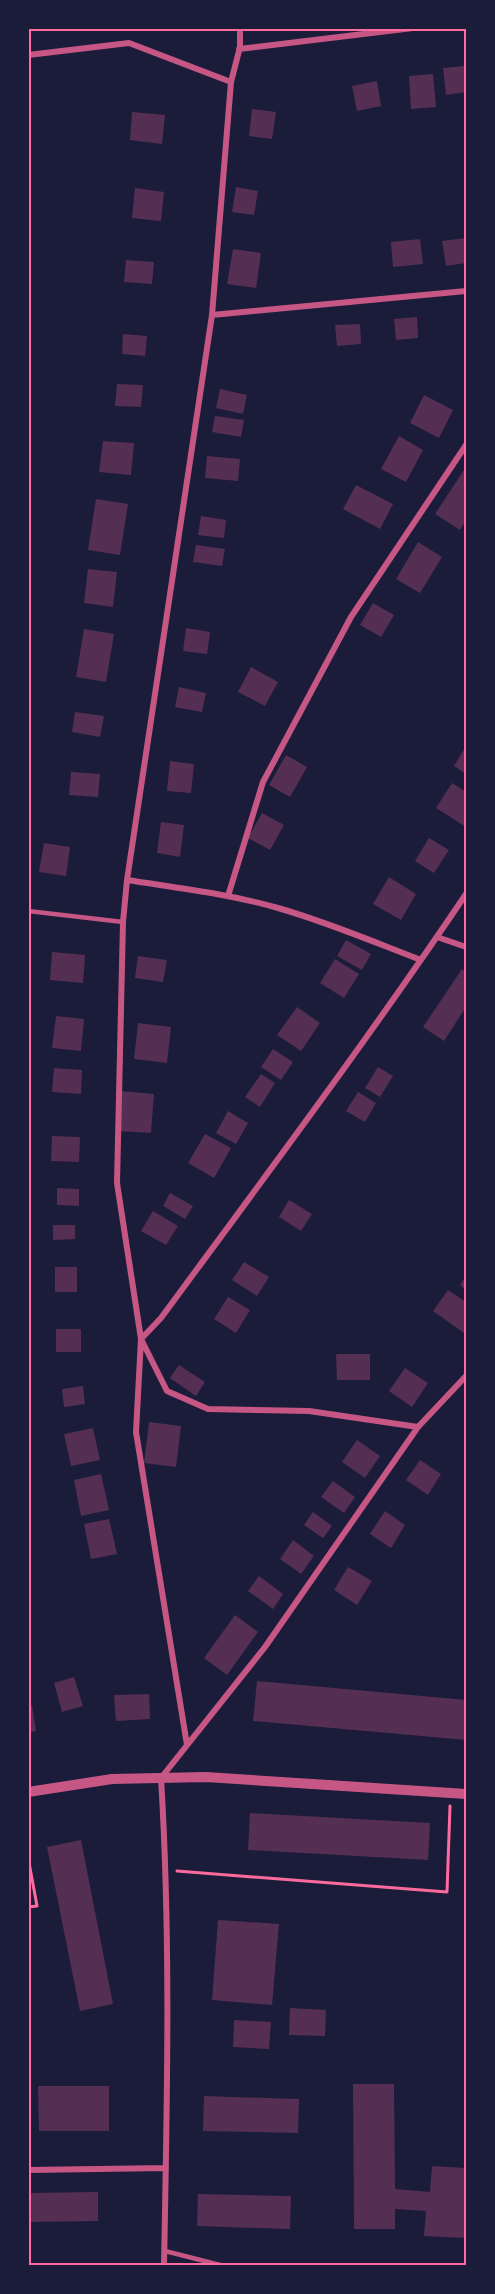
<svg xmlns="http://www.w3.org/2000/svg" width="495" height="2294" viewBox="0 0 495 2294" font-family="'Source Serif 4',serif">
	<style>
		.building { fill: #542f53 }
		.lines { fill: none; stroke-linecap: round; stroke-linejoin: round }
		.path { stroke: #ff6b9d; stroke-width: 3 }
		.service { stroke: #c65784; stroke-width: 4.5 }
		.minor { stroke: #c65784; stroke-width: 6 }
		.tertiary { stroke: #c65784; stroke-width: 10 }
		.neatline { fill: none; stroke: #ff6b9d; stroke-width: 2 }
	</style>
	<rect width="100%" height="100%" fill="#1b1b3a"/>
	<path class="building" d="M464,66L466,92L446,95L443,68Z
		M433,74L436,107L411,109L409,76Z
		M377,81L381,106L357,111L352,86Z
		M252,109L276,112L272,139L249,136Z
		M132,112L165,115L162,144L130,140Z
		M236,187L258,191L254,215L232,212Z
		M135,188L164,192L161,221L132,218Z
		M466,238V263L446,266L442,241Z
		M420,239L423,264L393,267L391,242Z
		M233,249L261,253L256,288L227,284Z
		M126,260L154,262L152,284L124,282Z
		M417,317L418,338L396,340L394,319Z
		M360,324L361,344L337,346L335,325Z
		M123,334L147,336L145,356L122,354Z
		M117,384L143,385L141,407L115,406Z
		M220,389L247,395L243,414L216,408Z
		M424,395L453,410L439,438L410,423Z
		M215,416L244,420L241,437L212,432Z
		M399,436L423,450L406,482L381,469Z
		M103,441L134,443L131,475L99,472Z
		M207,456L240,459L238,481L205,478Z
		M464,470L466,472V520L460,530L435,514Z
		M356,485L393,504L380,529L343,509Z
		M96,499L128,504L120,555L88,550Z
		M201,516L226,520L224,538L198,535Z
		M418,542L442,557L420,593L396,579Z
		M196,545L225,549L222,566L193,562Z
		M88,569L117,572L113,607L84,603Z
		M373,603L394,615L381,637L360,625Z
		M186,628L210,632L207,654L183,651Z
		M84,629L114,634L106,682L76,677Z
		M251,667L278,682L265,706L238,692Z
		M179,687L206,693L202,712L175,707Z
		M75,712L104,716L100,737L72,732Z
		M466,746V774L454,766Z
		M286,755L307,767L290,797L269,785Z
		M170,761L194,764L191,793L167,791Z
		M71,772L100,774L98,797L69,795Z
		M452,783L466,792V827L436,808Z
		M262,813L284,825L270,850L248,838Z
		M161,822L184,825L180,857L157,853Z
		M429,838L449,850L434,873L415,861Z
		M44,843L70,847L66,876L39,872Z
		M389,877L416,894L401,920L373,904Z
		M346,940L371,954L362,970L337,956Z
		M52,952L85,955L83,983L50,980Z
		M138,956L167,960L163,982L135,978Z
		M335,959L359,974L344,998L320,983Z
		M462,969L466,973V1007L444,1041L423,1027Z
		M297,1007L320,1023L301,1051L277,1035Z
		M56,1016L84,1019L81,1051L52,1048Z
		M138,1023L171,1027L167,1063L134,1059Z
		M273,1049L293,1062L281,1080L261,1067Z
		M378,1067L393,1076L380,1097L365,1088Z
		M54,1068L82,1070L81,1094L52,1092Z
		M261,1074L275,1083L260,1107L245,1097Z
		M121,1091L154,1094L151,1133L118,1131Z
		M358,1092L376,1103L365,1122L346,1111Z
		M228,1111L248,1123L236,1144L216,1133Z
		M205,1134L231,1148L214,1178L188,1163Z
		M52,1136L80,1137L79,1162L51,1161Z
		M57,1188L79,1189V1206L57,1205Z
		M170,1193L193,1206L185,1219L163,1206Z
		M289,1200L312,1214L301,1231L279,1217Z
		M153,1211L178,1226L166,1245L141,1231Z
		M53,1225H75V1239L53,1240Z
		M244,1262L269,1277L257,1296L232,1280Z
		M55,1267H77V1292H55Z
		M466,1276V1290L460,1285Z
		M448,1290L466,1302L464,1333L433,1311Z
		M228,1297L250,1310L236,1333L214,1319Z
		M56,1329H81V1352H56Z
		M336,1354H370V1380H337Z
		M179,1365L205,1382L196,1396L170,1378Z
		M405,1368L428,1383L412,1407L389,1391Z
		M83,1386L85,1404L64,1407L62,1389Z
		M149,1422L181,1426L176,1467L144,1463Z
		M93,1428L100,1460L71,1466L64,1434Z
		M357,1440L380,1456L365,1478L342,1462Z
		M420,1460L441,1474L428,1495L406,1480Z
		M101,1474L109,1510L81,1516L74,1480Z
		M333,1481L355,1497L344,1513L321,1497Z
		M385,1511L405,1525L391,1548L370,1534Z
		M313,1512L332,1526L323,1538L304,1525Z
		M109,1519L117,1554L91,1559L84,1524Z
		M293,1540L314,1556L301,1574L280,1559Z
		M348,1567L372,1581L357,1605L334,1590Z
		M259,1576L283,1594L273,1609L248,1591Z
		M235,1615L258,1632L227,1675L204,1658Z
		M74,1677L83,1706L62,1712L54,1683Z
		M257,1681L466,1700V1740L253,1721Z
		M149,1694L150,1719L116,1721L114,1695Z
		M32,1705L36,1731L28,1733V1706Z
		M250,1813L430,1823L428,1860L248,1850Z
		M81,1840L113,2004L80,2011L47,1847Z
		M218,1920L279,1924L272,2005L212,2000Z
		M290,2008L326,2010L325,2036L289,2035Z
		M234,2020L271,2022L269,2049L233,2047Z
		M353,2084H394L395,2189L430,2192L432,2166L466,2168V2238L424,2236L426,2211L395,2209V2229H354Z
		M38,2086H109V2131H39Z
		M204,2096L299,2099L298,2133L203,2131Z
		M98,2192V2221L28,2222V2193Z
		M198,2194L291,2196L290,2229L197,2226Z"/>
	<g class="lines">
		<path class="path" d="M28,1857L37,1906L28,1907
			M177,1871L447,1892L450,1806"/>
		<path class="service" d="M28,911L123,922
			M165,2251L224,2266"/>
		<path class="minor" d="M240,28V47L231,82L212,315L127,880L123,922L117,1183L141,1339L167,1391L208,1409L309,1411L418,1427
			M239,49L413,28
			M28,55L129,43L231,82
			M212,315L466,291
			M127,880C178,888 229,894 278,908C327,922 374,942 421,960
			M228,896L263,782L351,617L466,445
			M437,937L466,947
			M187,1745L136,1432L141,1339L161,1318C264,1178 369,1038 466,894
			M28,2170L166,2168
			M164,2266C167,2103 171,1941 161,1778L265,1647L418,1427L466,1376"/>
		<path class="tertiary" d="M28,1792L112,1779L206,1777L466,1794"/>
	</g>
	<rect width="495" height="2294" fill="none" stroke="#1b1b3a" stroke-width="60"/>
	<rect x="30" y="30" width="435" height="2234" class="neatline"/>
</svg>
